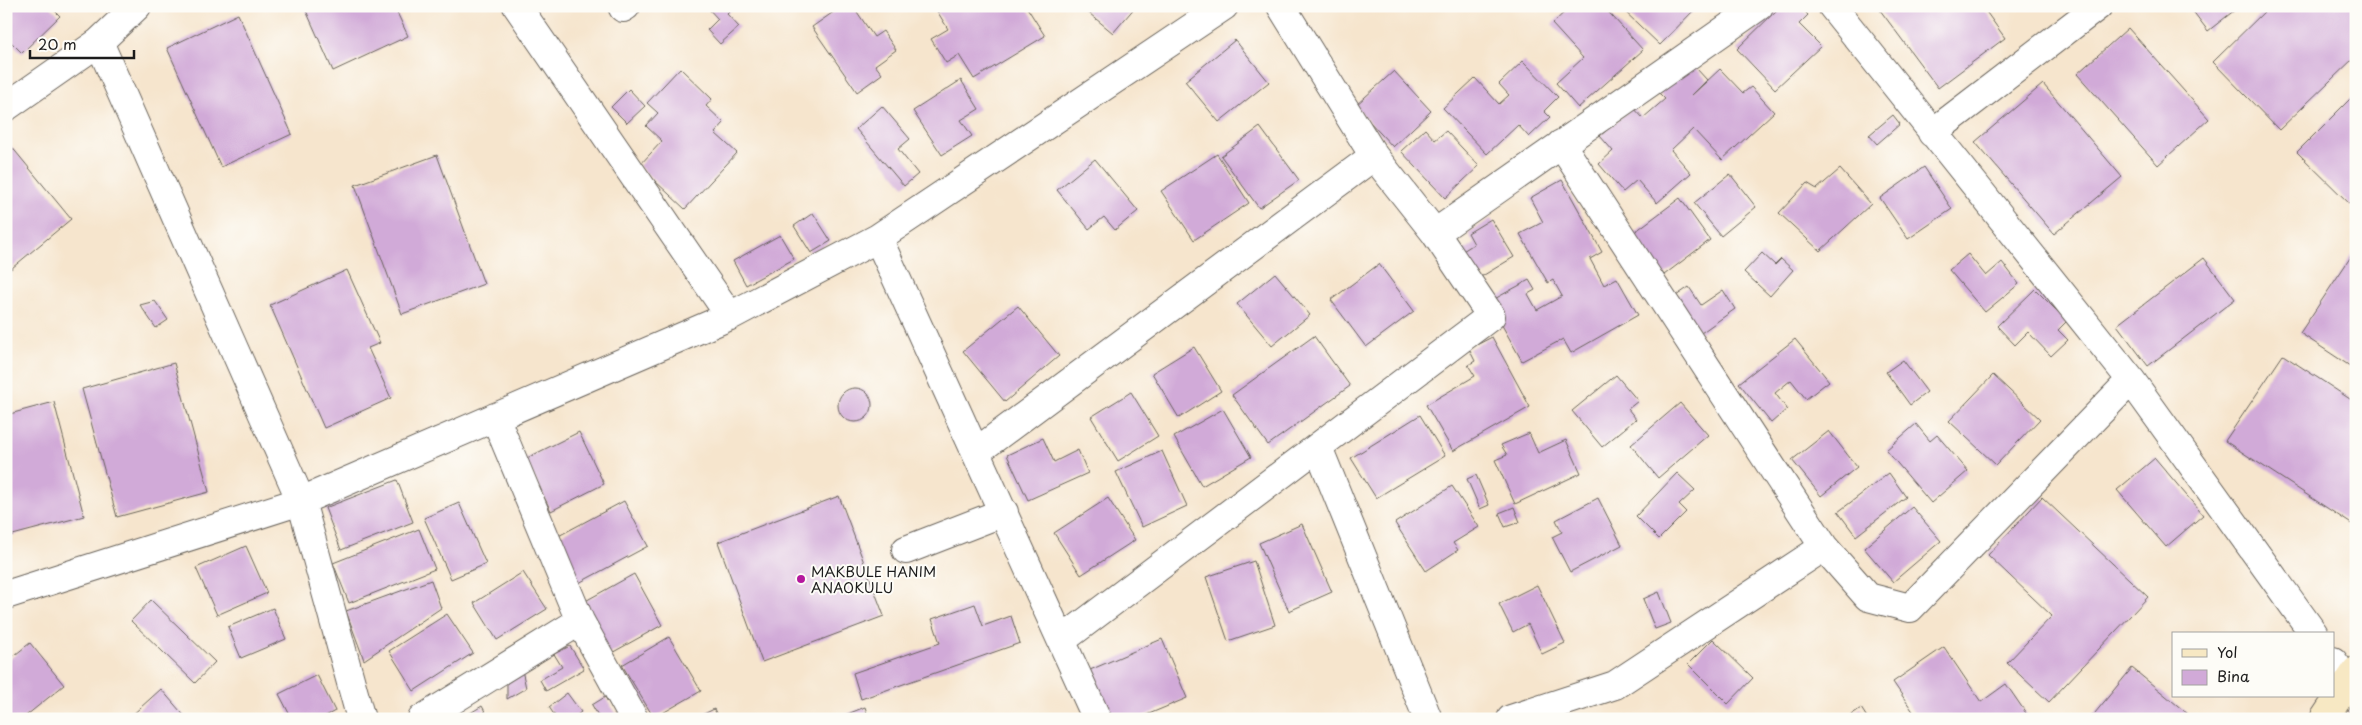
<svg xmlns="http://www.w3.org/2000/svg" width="2362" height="725" viewBox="0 0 2362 725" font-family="'Playpen Sans',sans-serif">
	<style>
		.building { fill: #d1aad8 }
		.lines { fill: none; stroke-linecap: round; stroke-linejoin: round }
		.street-casing { stroke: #68625a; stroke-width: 30 }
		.secondary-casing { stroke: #68625a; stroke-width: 30 }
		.street { stroke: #fff; stroke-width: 28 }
		.secondary { stroke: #f7e8c3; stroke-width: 28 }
		.poi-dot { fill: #b5179e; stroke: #fdfcf7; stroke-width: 2 }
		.labels { text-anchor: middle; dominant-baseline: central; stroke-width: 4; stroke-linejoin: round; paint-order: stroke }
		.poi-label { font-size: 14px; fill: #1c1c1c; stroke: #fdfcf7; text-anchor: start }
	</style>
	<rect width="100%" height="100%" fill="#fdfcf7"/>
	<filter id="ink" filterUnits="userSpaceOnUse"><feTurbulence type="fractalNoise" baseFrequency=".02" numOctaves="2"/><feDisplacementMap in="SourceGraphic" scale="10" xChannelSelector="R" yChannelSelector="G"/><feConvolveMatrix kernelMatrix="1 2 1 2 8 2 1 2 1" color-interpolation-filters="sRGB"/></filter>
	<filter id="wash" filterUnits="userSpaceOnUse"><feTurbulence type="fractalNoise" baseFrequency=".0096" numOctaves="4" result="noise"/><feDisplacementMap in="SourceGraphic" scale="20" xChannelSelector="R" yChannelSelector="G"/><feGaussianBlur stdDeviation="1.12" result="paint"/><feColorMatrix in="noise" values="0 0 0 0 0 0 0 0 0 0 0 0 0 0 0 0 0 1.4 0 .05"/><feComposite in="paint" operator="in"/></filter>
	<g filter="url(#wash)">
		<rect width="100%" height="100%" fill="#f6e5cd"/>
		<g id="blocks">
			<path class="building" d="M6,6H50L60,16L22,53L6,37Z
				M304,6H394L408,36L333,71Z
				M706,6H735L727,14L739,27L720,44L707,30L718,19Z
				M842,6H853L874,37L883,31L896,50L875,65L882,74L857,92L812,27Z
				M934,6H1026L1045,36L974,79L959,55L946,63L931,39L948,29Z
				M1087,6H1136L1113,33L1084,9Z
				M1571,6H1603L1643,50L1578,108L1556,83L1583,58L1552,24Z
				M1619,6H1694L1696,8L1660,45Z
				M1781,6H1800L1808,15L1799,24L1821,46L1775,89L1737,49Z
				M1877,6H1982L2005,38L1938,88Z
				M2189,6H2240L2208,31Z
				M2270,6H2356V56L2279,130L2213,62Z
				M238,14L292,134L221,167L167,48Z
				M2128,28L2209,119L2158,165L2077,74Z
				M1235,40L1269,82L1219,122L1185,81Z
				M1686,57L1707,80L1691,96L1720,69L1743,93L1751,87L1774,112L1722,160L1693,129L1671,150L1691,173L1657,203L1637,180L1623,192L1599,164L1613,151L1600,136L1633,107L1643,118L1665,99L1653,87Z
				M1523,61L1558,97L1544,111L1550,117L1529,137L1518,125L1487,154L1443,108L1475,78L1499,104L1509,95L1499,84Z
				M680,68L712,99L706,106L724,123L715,133L737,153L685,209L639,166L662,141L646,126L658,113L647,103Z
				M1394,71L1431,111L1393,147L1355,106Z
				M961,80L979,109L961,120L972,136L942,155L913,111Z
				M2043,84L2122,177L2054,234L1975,142Z
				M629,89L645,106L627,123L611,107Z
				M2356,93V210L2297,152Z
				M882,106L910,139L898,149L918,174L904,186L856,129Z
				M1893,115L1900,124L1877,144L1869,135Z
				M1260,127L1299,180L1259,208L1221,156Z
				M1425,129L1435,140L1446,131L1479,166L1445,198L1401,151Z
				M11,146L71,219L6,273V149Z
				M1217,154L1249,203L1194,240L1161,191Z
				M437,155L484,284L402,314L355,185Z
				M1095,159L1138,211L1115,230L1104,217L1089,229L1057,190Z
				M1924,167L1952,209L1908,239L1880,198Z
				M1840,169L1871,204L1820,251L1779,213L1807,183L1817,189Z
				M1730,174L1756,207L1721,236L1694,203Z
				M1562,180L1602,252L1590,259L1604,285L1617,278L1638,315L1571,353L1563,339L1522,361L1489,302L1529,280L1535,290L1528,294L1537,310L1562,296L1553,280L1548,283L1520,234L1543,222L1530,198Z
				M1680,198L1710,240L1664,275L1632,234Z
				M813,213L831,241L811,253L794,226Z
				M1491,219L1514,257L1474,281L1458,254L1474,244L1468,233Z
				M780,235L794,259L746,285L733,261Z
				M2356,249V370L2300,333Z
				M1762,253L1775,265L1781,259L1793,270L1770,296L1744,272Z
				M1968,254L1986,276L2002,262L2019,284L1985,312L1949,270Z
				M2204,258L2235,299L2148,366L2117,325Z
				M1379,264L1414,311L1366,347L1331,300Z
				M347,270L380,343L368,348L391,398L324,428L270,305Z
				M1275,273L1310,315L1272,346L1237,304Z
				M1689,287L1701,305L1723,290L1735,309L1701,333L1676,296Z
				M2035,289L2067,321L2058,330L2068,340L2051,356L2028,332L2015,345L1997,326Z
				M155,301L168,320L156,328L140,305Z
				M1018,306L1059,356L1005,402L963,351Z
				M1314,336L1350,386L1268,445L1232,395Z
				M1492,337L1530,407L1453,451L1426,405L1475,376L1468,365L1475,361L1469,349Z
				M1795,339L1829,381L1806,399L1791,380L1775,393L1787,409L1771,423L1739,383Z
				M1194,347L1221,391L1179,418L1152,373Z
				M2283,355L2356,403V521L2353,525L2225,441Z
				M1903,360L1927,392L1910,405L1886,372Z
				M174,363L209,492L117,517L82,389Z
				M1616,375L1638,401L1628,409L1636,419L1602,447L1572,411Z
				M1993,375L2040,419L1996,465L1949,421Z
				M838 405a17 17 0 1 1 34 0a17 17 0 1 1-34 0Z
				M1131,392L1158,436L1118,461L1091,417Z
				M54,402L84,516L9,536L6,526V415Z
				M1680,403L1708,435L1658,478L1631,445Z
				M1223,409L1251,457L1202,486L1174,437Z
				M1420,415L1445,456L1376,498L1351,458Z
				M1916,424L1930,441L1937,435L1968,471L1931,503L1886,450Z
				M1829,431L1857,467L1821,496L1792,460Z
				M579,432L604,484L551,511L525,459Z
				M1529,433L1538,453L1566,440L1581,473L1515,504L1495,460L1507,455L1501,445Z
				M1043,438L1054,462L1078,450L1088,473L1028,500L1007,455Z
				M1162,451L1187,506L1142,527L1116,472Z
				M2155,458L2203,515L2166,547L2117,490Z
				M1677,473L1695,490L1679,505L1686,512L1659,539L1636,516Z
				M1889,473L1906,497L1856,536L1838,512Z
				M1476,475L1489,505L1480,509L1467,479Z
				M397,480L413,522L341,550L325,508Z
				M1452,486L1479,527L1453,543L1458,550L1426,571L1395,523Z
				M839,496L884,616L762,662L718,542Z
				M2042,497L2148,597L2049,702L2007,663L2052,616L1988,555Z
				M1108,498L1135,540L1081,575L1054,533Z
				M1598,498L1622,545L1570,572L1552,537L1562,532L1556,520Z
				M624,501L648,546L575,585L551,540Z
				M459,503L486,564L451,579L424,518Z
				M1514,507L1520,522L1505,527L1499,513Z
				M1912,507L1941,541L1893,582L1864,548Z
				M1302,524L1332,592L1289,611L1259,543Z
				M419,529L435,569L349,603L333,563Z
				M246,546L267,593L217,615L196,568Z
				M1254,561L1275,625L1228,641L1206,577Z
				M523,572L547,609L497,640L474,603Z
				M634,574L662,625L608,655L580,604Z
				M431,580L441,608L364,660L346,611Z
				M1537,585L1565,643L1542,654L1528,624L1513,632L1499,604Z
				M1659,592L1671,623L1655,629L1643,599Z
				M151,600L215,662L195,683L131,621Z
				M975,604L983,626L1011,616L1020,643L861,699L853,673L940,643L932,619Z
				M273,608L286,639L241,658L228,627Z
				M447,614L473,653L414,691L389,651Z
				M669,637L701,691L654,718L622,665Z
				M1162,639L1187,698L1137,719H1110L1090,670Z
				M1713,639L1753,678L1728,704L1688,664Z
				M30,643L64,685L22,719H6V662Z
				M570,646L584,669L546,691L540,680L562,667L554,654Z
				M1944,647L1981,702L2006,684L2030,719H1918L1893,682Z
				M2132,668L2194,719H2090Z
				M522,670L526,688L507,699V677Z
				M317,675L335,711L320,719H292L279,694Z
				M161,689L187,719H131L130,717Z
				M567,693L581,712L572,719H557L549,707Z
				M605,697L619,719H600L592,705Z
				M482,706L489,719H469L467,715Z
				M865,707L869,719H835Z
				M1861,708L1868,719H1845Z
				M714,709L719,719H694Z
				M2350,709L2356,712V719H2346Z"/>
		</g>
	</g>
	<g filter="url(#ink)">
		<use href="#blocks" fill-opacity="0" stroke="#68625a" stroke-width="1"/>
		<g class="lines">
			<defs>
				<path id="street" d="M517,6L730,316L878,238
					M622,6L623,8L626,6
					M1832,6L2131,380
					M99,42L301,501L361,719
					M6,107L99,42L137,6
					M1932,133L2098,6
					M1561,144L1824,547L1868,597L1910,608L2131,380L2314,634
					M1435,233L1759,6
					M495,417L580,621L634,719
					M1318,447L1428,719
					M976,452L1374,156
					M906,550L1004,512
					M6,595L301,501L730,316
					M1062,640L1491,316L1435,233L1374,156L1281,6
					M2333,661L2348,682
					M422,719L580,621
					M1097,719L878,238L1224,6
					M1511,719L1615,685L1824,547"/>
				<path id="secondary" d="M2324,719L2356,671"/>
			</defs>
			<use href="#street" class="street-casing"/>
			<use href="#secondary" class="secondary-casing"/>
			<use href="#street" class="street"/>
			<use href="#secondary" class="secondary"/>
		</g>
	</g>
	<circle class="poi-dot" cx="801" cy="579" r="5"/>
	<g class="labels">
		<g class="poi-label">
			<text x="811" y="571">MAKBULE HANIM<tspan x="811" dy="16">ANAOKULU</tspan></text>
		</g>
	</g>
	<rect width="2362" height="725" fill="none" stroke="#fdfcf7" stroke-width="25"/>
	<rect x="2172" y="632" width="162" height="65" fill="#fdfcf7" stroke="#a3a29f"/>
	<rect x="2182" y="649" width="25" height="8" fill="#f7e8c3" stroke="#a3a29f"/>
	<text x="2217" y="658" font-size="15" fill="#1c1c1c">Yol</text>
	<rect x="2182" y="670" width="25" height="15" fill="#d1aad8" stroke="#a3a29f"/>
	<text x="2217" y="682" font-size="15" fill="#1c1c1c">Bina</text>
	<path d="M30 50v8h104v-8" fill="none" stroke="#1c1c1c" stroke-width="2.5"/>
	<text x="38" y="50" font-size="15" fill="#1c1c1c" stroke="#fdfcf7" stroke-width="4" paint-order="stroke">20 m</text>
</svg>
